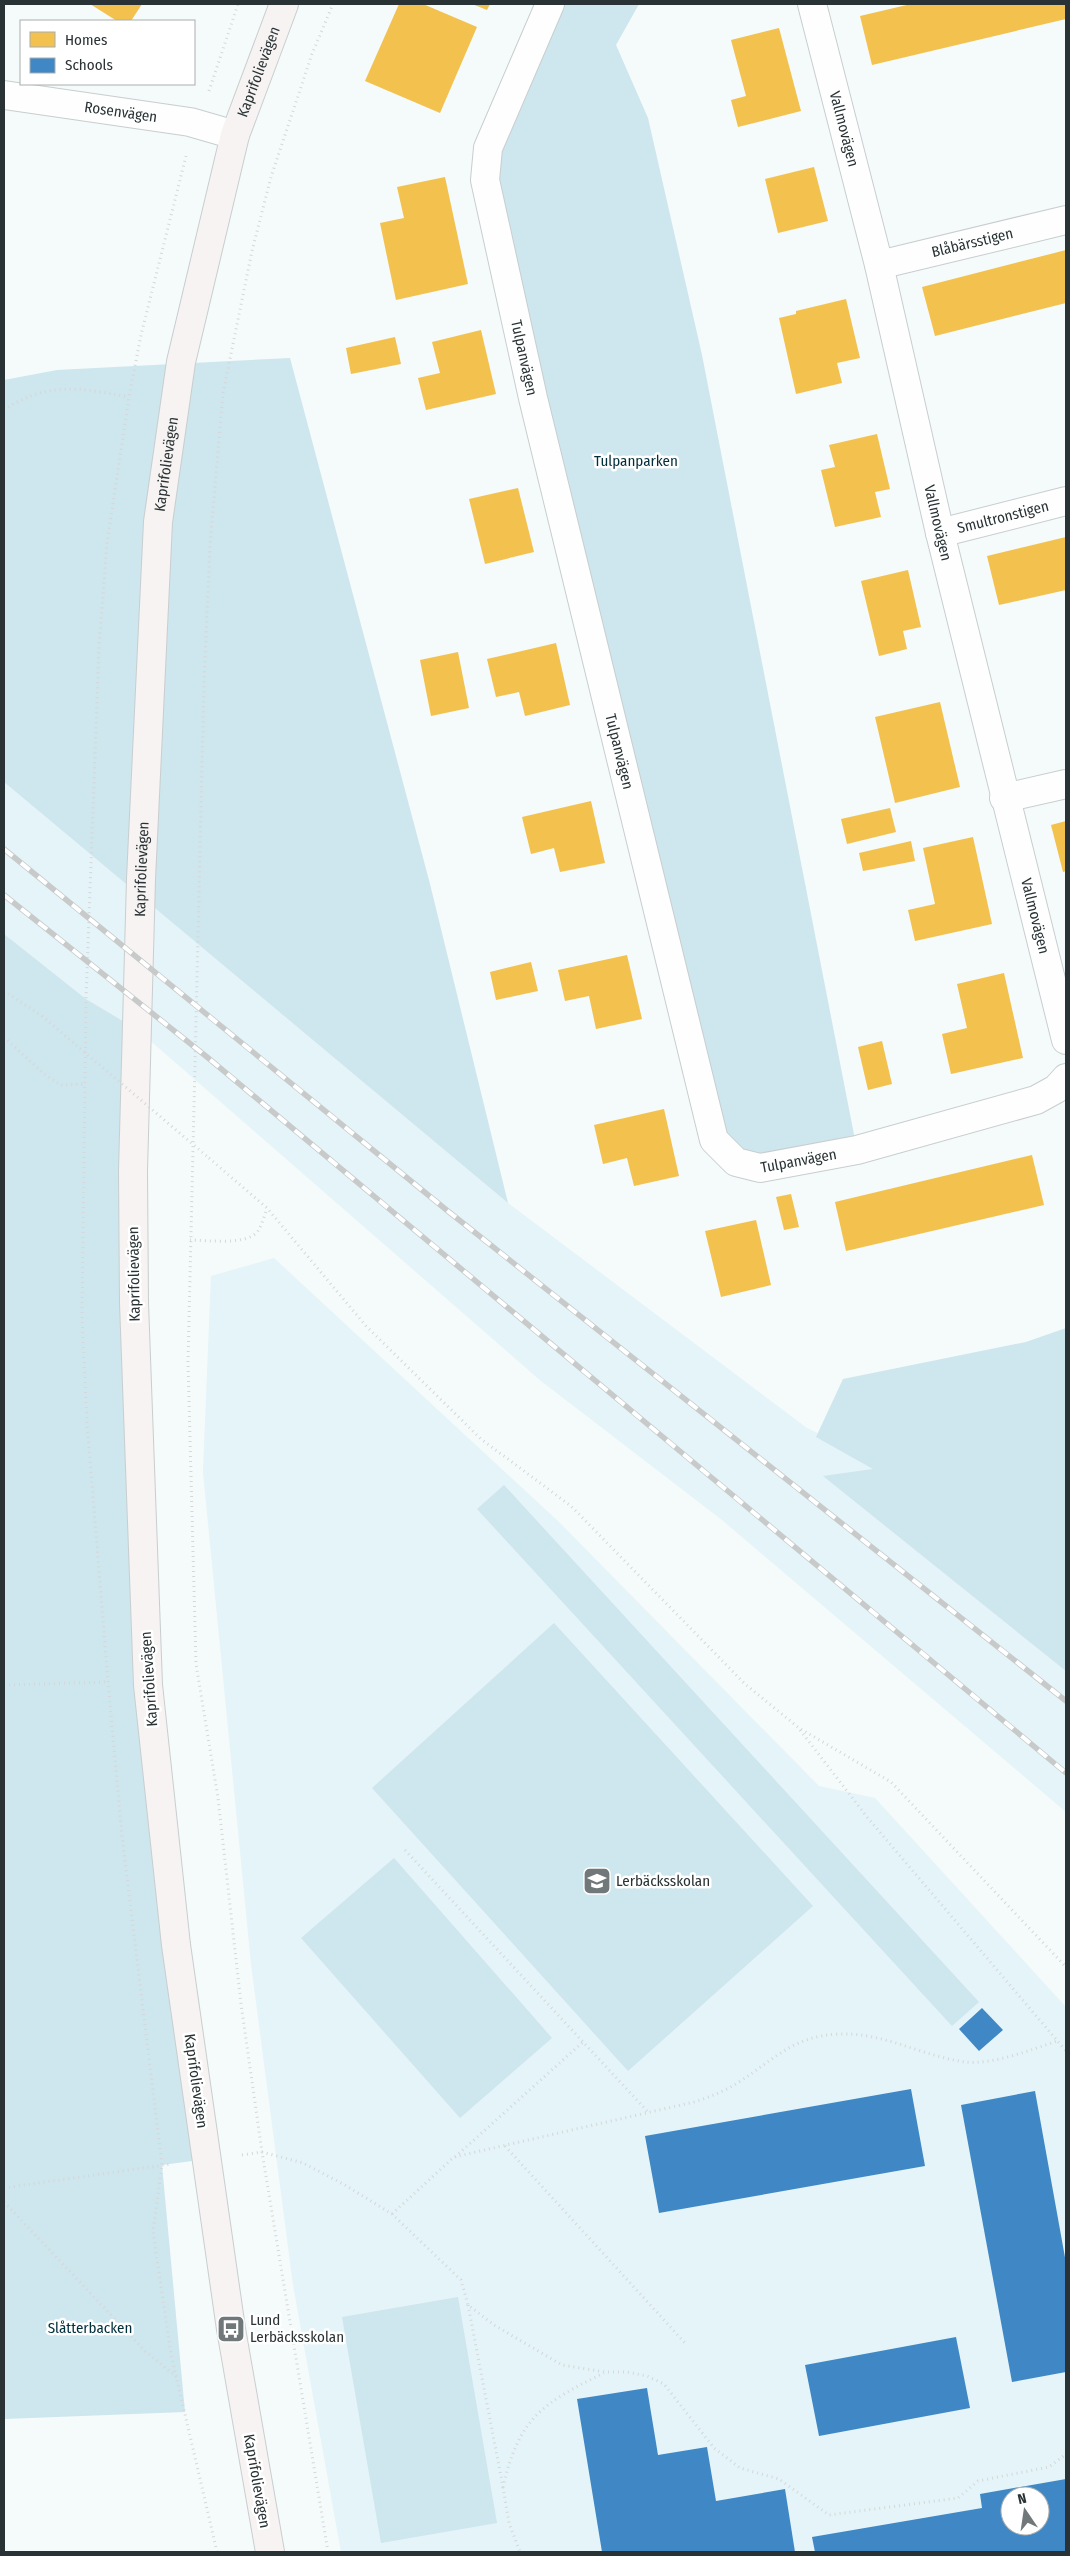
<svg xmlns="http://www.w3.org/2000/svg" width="1070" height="2556" viewBox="0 0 1070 2556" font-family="'Fira Sans Condensed',sans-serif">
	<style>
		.built { fill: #e4f4f8; fill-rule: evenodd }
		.green { fill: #cee6ed }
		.homes { fill: #f2c14e }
		.schools { fill: #3f88c5; fill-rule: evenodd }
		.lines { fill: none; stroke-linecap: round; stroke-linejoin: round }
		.minor-casing { stroke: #c8cecf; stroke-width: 30 }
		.secondary-casing { stroke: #c8cecf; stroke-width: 30 }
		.path { stroke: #d5d7d8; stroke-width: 3; stroke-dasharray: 1 4; stroke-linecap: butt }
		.minor { stroke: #fefefe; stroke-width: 28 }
		.secondary { stroke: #f6f3f2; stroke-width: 28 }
		.rail-casing { stroke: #c8caca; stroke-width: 5.5 }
		.rail { stroke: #fff; stroke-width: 4; stroke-dasharray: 11; stroke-linecap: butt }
		.path-bridge { stroke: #d5d7d8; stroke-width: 3; stroke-dasharray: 1 4; stroke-linecap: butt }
		.labels { text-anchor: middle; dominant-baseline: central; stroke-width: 5; stroke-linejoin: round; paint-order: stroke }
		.street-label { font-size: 15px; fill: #293234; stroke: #fff }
		.park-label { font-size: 15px; fill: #002f3b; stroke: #fff }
		.poi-label { font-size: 15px; fill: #293234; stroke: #fff; text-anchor: start }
	</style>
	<rect width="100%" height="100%" fill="#f5fafa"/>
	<path class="built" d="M4,782L508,1203L807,1428L922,1483L1066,1595V1812L722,1520L541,1381L138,1030L86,999L4,934Z
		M274,1258L560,1523L819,1786L875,1798L1066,2007V2552H341L293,2285L251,1964L203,1472L211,1276ZM1010,2496H1040V2526H1010Z"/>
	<path class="green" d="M550,4H639L616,45L648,118L702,355L857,1150L760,1168L714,1140L485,180Z
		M290,358L430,884L508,1203L4,782V380L57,370Z
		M4,934L86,999L138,1030L144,1602L207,2159L162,2165L185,2412L4,2419Z
		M1066,1328V1671L823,1476L873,1469L816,1437L843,1379L1026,1342Z
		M504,1485L979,2002L952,2026L477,1509Z
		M554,1623L813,1906L628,2071L372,1788Z
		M394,1858L552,2038L460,2118L301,1938Z
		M458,2297L497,2523L381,2543L342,2317Z"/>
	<path class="homes" d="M90,4H142L131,21H117Z
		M399,4H423L477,27L440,113L365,81Z
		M472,4H490L487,10Z
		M911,4H1065L1066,19L872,65L860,16Z
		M779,28L801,111L738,127L731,100L746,96L731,40Z
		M814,167L828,221L778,233L765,179Z
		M445,177L468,284L396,300L380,223L404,218L397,187Z
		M1066,250V303L935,336L922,287Z
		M846,299L860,358L837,363L842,383L796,394L779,318L796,314V311Z
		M481,330L496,394L426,410L418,378L440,373L432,342Z
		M395,337L401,364L351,374L346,348Z
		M877,434L890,489L875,492L881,517L835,527L821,470L835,467L829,445Z
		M518,488L534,552L485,564L469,499Z
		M1066,537V590L999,605L987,556Z
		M908,570L921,627L903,631L907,649L879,656L861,581Z
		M556,643L570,705L525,716L519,692L496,697L487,659Z
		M458,652L469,708L431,716L420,660Z
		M940,702L960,787L895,803L875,717Z
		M591,801L605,863L560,872L554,848L531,854L522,817Z
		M890,808L896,832L847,844L841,819Z
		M1066,821V871L1063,872L1051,825Z
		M973,837L992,924L915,941L908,910L935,904L923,848Z
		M911,841L915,861L863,871L859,853Z
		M627,955L642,1019L596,1029L589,996L565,1001L558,970Z
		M531,962L538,991L496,1000L490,972Z
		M1004,973L1023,1058L951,1074L942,1034L967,1028L957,984Z
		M882,1041L892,1084L868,1090L858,1047Z
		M664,1109L679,1176L634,1186L627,1158L603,1164L594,1125Z
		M1032,1155L1044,1205L846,1251L835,1202Z
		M791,1194L799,1227L784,1230L776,1197Z
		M756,1220L771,1285L721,1297L705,1231Z"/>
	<path class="schools" d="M982,2008L1003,2030L979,2051L959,2029Z
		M911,2089L925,2166L659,2213L645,2136Z
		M1035,2091L1066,2263V2372L1012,2382L961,2105Z
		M956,2337L970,2408L819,2436L805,2365Z
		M647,2388L658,2455L707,2447L716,2501L785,2489L795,2552H602L577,2399Z
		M1066,2479V2552H815L812,2537L982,2508L980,2494ZM1010,2496H1040V2526H1010Z"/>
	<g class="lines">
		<defs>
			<g id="minor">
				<path id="s1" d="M550,4L488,148L485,180L533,398L714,1140L736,1162L760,1168L857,1150L1036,1100L1056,1089L1066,1078"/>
				<path id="s2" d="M812,4L879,265L940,533L1066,1040"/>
				<path id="s3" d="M4,95L190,122L235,135"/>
				<path id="s4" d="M879,265L1066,220"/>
				<path id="s5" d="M940,533L1066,501"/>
				<path d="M1004,798L1066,784"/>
			</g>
			<g id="secondary">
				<path id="s6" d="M270,2552L231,2329L176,1945L148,1685L134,1303L133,1171L141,879L158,522L181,362L235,135L284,4"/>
			</g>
		</defs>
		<use href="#minor" class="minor-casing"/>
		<use href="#secondary" class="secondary-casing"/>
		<path class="path" d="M209,91L238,4
			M186,156L141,335L129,397L107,543L99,647L86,999L82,1318L87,1423L108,1682L122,1836L162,2165L153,2232L171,2354L217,2552
			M4,410C47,381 81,388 129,397
			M4,991L42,1016
			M4,1037L44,1074L61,1085L85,1084
			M209,1158L267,1208L366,1326L481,1439L571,1506L745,1684L799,1728L891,1782L1066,1967
			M190,1240C207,1240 247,1246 258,1231C262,1225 264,1216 267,1209
			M4,1685L108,1682
			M800,1730L867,1817L1066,2051
			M405,1850L648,2112
			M505,2146L685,2343
			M242,2155L262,2152L303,2163L345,2185L392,2214L461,2280L468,2305L494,2325L562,2365L605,2372H627L647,2376L664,2384L714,2448L740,2468L779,2479L829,2515L958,2498L978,2481L1049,2467L1066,2454
			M455,2157L583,2042
			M4,2188L171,2164
			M4,2202L145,2351L177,2377
			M392,2214L454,2157L694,2102C710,2097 725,2091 739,2082C775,2059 793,2036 839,2034C883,2032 922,2056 965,2062C992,2065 1031,2050 1057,2041
			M468,2305L503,2487C519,2417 543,2403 604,2373
			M503,2487L509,2523L520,2552
			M328,2552L262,2152L241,2004L218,1798L196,1664L188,1362L204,682L210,545L223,393L252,251L271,177L312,54L333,4"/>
		<use href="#minor" class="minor"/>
		<use href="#secondary" class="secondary"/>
		<defs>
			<path id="rail" d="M4,849L449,1212L1066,1701
				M4,895L207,1057L1066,1773"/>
		</defs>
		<use href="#rail" class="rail-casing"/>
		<use href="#rail" class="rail"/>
		<path class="path-bridge" d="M42,1016L209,1158"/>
	</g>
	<defs>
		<symbol id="school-square" viewBox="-11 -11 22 22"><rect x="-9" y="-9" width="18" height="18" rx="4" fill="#707879" stroke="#fff"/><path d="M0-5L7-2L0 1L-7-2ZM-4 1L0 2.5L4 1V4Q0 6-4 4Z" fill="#fff"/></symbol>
		<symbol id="bus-square" viewBox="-11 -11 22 22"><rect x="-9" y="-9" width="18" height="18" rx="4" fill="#707879" stroke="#fff"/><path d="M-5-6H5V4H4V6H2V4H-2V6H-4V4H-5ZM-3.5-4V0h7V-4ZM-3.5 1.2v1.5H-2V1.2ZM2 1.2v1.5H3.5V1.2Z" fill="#fff"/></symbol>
	</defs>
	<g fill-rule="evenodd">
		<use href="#school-square" x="581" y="1865" width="32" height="32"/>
		<use href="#bus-square" x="215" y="2313" width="32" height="32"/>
	</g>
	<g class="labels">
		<g class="street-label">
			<text stroke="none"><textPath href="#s6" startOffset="2502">Kaprifolievägen</textPath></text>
			<text stroke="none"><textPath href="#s3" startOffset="118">Rosenvägen</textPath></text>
			<text stroke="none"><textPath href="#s2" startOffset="129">Vallmovägen</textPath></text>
			<text stroke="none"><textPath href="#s4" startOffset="96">Blåbärsstigen</textPath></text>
			<text stroke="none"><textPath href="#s1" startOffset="371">Tulpanvägen</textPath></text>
			<text stroke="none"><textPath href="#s6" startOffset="2098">Kaprifolievägen</textPath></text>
			<text stroke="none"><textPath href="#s5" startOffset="65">Smultronstigen</textPath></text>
			<text stroke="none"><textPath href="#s2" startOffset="534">Vallmovägen</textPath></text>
			<text stroke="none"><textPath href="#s1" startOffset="776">Tulpanvägen</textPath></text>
			<text stroke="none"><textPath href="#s6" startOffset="1692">Kaprifolievägen</textPath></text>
			<text stroke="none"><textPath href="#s2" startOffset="939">Vallmovägen</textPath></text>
			<text stroke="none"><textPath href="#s1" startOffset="1271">Tulpanvägen</textPath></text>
			<text transform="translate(134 1274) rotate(-91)">Kaprifolievägen</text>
			<text transform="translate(149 1679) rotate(-94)">Kaprifolievägen</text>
			<text transform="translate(196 2081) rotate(82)">Kaprifolievägen</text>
			<text transform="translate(257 2481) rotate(80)">Kaprifolievägen</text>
		</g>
		<g class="park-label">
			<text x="636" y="461">Tulpanparken</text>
			<text x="90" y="2328">Slåtterbacken</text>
		</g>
		<g class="poi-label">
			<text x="616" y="1881">Lerbäcksskolan</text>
			<text x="250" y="2320">Lund<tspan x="250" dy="17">Lerbäcksskolan</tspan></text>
		</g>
	</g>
	<rect width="1070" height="2556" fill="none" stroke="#293234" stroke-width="10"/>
	<rect x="20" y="20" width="175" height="65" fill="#ffffff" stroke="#a9adae"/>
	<rect x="30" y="32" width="25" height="15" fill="#f2c14e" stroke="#a9adae"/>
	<text x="65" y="45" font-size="15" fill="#293234">Homes</text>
	<rect x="30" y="58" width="25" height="15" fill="#3f88c5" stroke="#a9adae"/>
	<text x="65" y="70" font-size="15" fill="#293234">Schools</text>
	<g transform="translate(1025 2511) rotate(347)"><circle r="24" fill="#ffffff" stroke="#a9adae"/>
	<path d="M0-4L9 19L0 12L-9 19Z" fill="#707879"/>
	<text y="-8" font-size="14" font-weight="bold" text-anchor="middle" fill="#293234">N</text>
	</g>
</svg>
